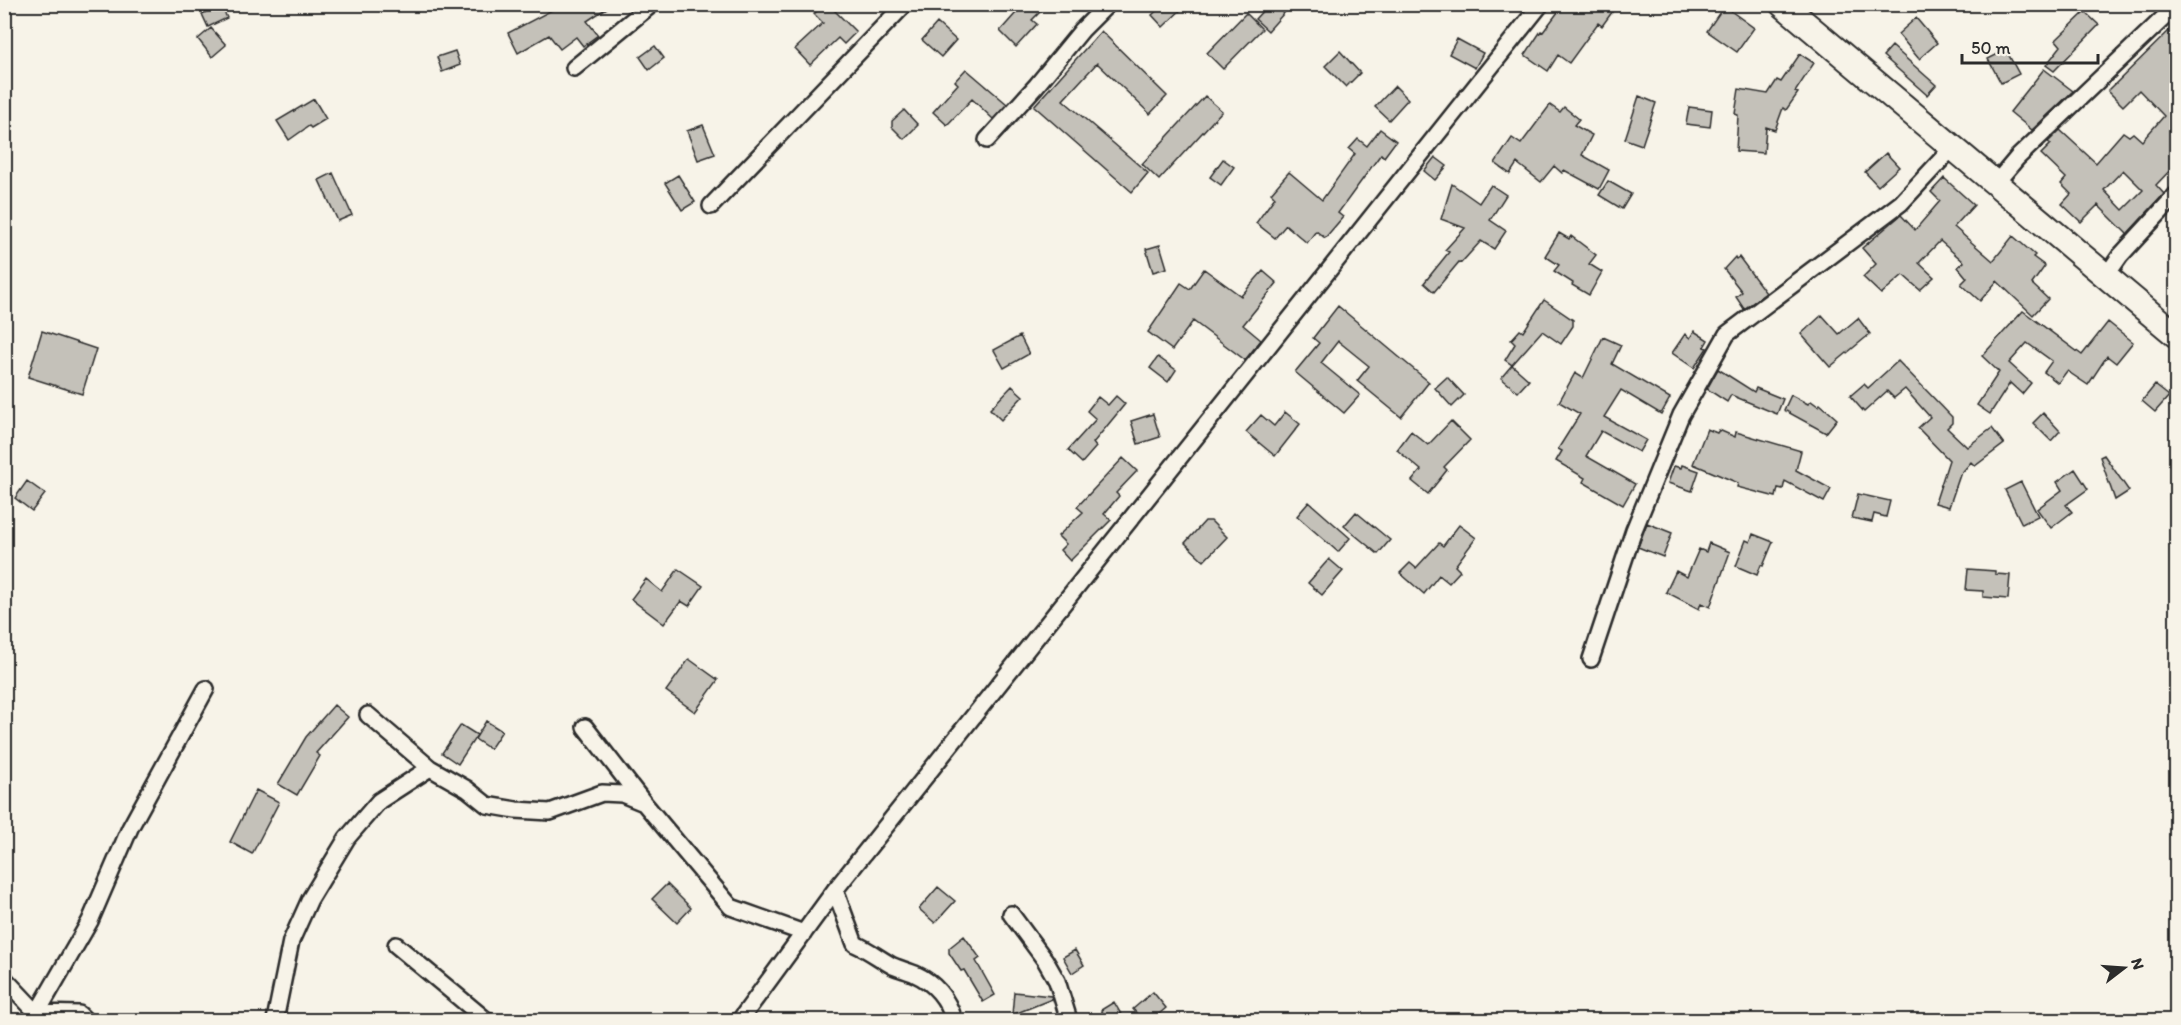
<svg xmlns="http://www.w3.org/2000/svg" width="2181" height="1025" viewBox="0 0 2181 1025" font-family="Itim,sans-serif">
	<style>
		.building { fill: #c4c1b9; stroke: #2b2b2b; stroke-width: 1.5; fill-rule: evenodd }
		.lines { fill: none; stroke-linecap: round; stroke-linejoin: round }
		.minor-casing { stroke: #2b2b2b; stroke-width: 20 }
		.trunk-casing { stroke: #2b2b2b; stroke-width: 28 }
		.minor { stroke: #f7f3e8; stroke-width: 15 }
		.trunk { stroke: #f7f3e8; stroke-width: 24 }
	</style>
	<rect width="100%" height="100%" fill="#f7f3e8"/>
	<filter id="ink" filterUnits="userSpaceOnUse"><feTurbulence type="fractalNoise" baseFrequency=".0167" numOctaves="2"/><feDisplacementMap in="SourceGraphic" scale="12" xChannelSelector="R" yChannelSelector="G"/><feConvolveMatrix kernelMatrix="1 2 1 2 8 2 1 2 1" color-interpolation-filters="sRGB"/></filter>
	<g filter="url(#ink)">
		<path class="building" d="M551,4H613L587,21L598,35L583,46L576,37L560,49L549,35L518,53L508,33L554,9Z
			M824,4H828L856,32L844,44L838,38L810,65L795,49L823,23L814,14Z
			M1024,4H1048L1032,20L1037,24L1016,47L1000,31Z
			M1164,4H1187L1163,27L1152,15Z
			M1269,4H1292L1268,31L1255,19Z
			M1564,4H1618L1602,26L1598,23L1569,63L1558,55L1548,71L1525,55L1541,31L1543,32Z
			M221,5L227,18L208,27L202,14Z
			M1724,6L1754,28L1737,52L1707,31Z
			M2085,12L2099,25L2054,71L2046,65L2061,46L2056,40Z
			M1246,13L1262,29L1223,69L1207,53Z
			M1916,18L1937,43L1919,59L1898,34Z
			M937,23L956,40L941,57L922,40Z
			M2176,24V164L2156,185L2164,194L2127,234L2098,205L2081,222L2062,204L2071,194L2061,184L2066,178L2041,154L2051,144L2048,142L2060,130L2096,163L2123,132L2129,136L2133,133L2142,141L2164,116L2139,90L2123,106L2108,91ZM2123,170L2143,190L2123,210L2104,190Z
			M211,28L226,45L212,57L198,39Z
			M1101,31L1167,96L1150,114L1097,63L1063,100L1148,173L1132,192L1034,106Z
			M1457,39L1483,53L1475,68L1449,54Z
			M655,46L664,58L649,70L640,57Z
			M1892,46L1936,85L1927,95L1883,56Z
			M2006,50L2019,74L2001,83L1988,59Z
			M455,51L460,65L442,72L437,57Z
			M1340,51L1360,73L1346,87L1325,66Z
			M1800,54L1814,63L1795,92L1798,93L1786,110L1783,108L1775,130L1766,127L1764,153L1736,151L1738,115L1735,114L1739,89L1768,94L1777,80L1781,82Z
			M966,69L1007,104L993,119L972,99L947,125L933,112L958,84L955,81Z
			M2044,69L2073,91L2032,130L2010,112Z
			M1395,86L1408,99L1389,120L1375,107Z
			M1205,96L1222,111L1159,180L1142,164Z
			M1639,96L1656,103L1642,145L1625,139Z
			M314,99L326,119L311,128L309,126L289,140L277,121Z
			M1550,105L1560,112L1564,107L1579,119L1574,125L1592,135L1582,155L1609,170L1599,189L1564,170L1562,173L1554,166L1541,182L1517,163L1510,174L1495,163L1512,138L1521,144Z
			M1689,107L1712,110L1710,127L1686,124Z
			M904,110L918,125L904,139L892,127V121Z
			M703,125L715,154L698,160L687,131Z
			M1380,129L1396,141L1384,157L1381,154L1338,213L1343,217L1325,238L1316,231L1307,243L1286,225L1275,238L1256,223L1275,197L1271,193L1289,172L1322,200L1355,154L1349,149L1358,139L1367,146Z
			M1886,153L1899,167L1878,186L1865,172Z
			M1435,157L1447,166L1435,180L1424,171Z
			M1223,159L1234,167L1221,185L1210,177Z
			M333,173L352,215L338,221L319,180Z
			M678,175L695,202L682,210L665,183Z
			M1944,178L1974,205L1954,227L1993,261L2013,236L2035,255L2033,257L2045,266L2032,284L2048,299L2033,315L1997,281L1980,301L1961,284L1967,278L1958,267L1964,262L1940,241L1919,263L1934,277L1920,290L1903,275L1881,294L1863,277L1876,264L1862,248L1901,215L1915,230L1940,201L1931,192Z
			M1608,181L1631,194L1622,209L1599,195Z
			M1452,184L1479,203L1491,185L1506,195L1490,220L1506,231L1494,249L1481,241L1461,263L1459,262L1434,292L1424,283L1449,252L1445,250L1465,228L1441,219Z
			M1559,233L1569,239L1571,236L1596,255L1589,264L1602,272L1589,295L1572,285L1573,283L1554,271L1559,265L1545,256Z
			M1160,245L1167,268L1153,272L1146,249Z
			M1735,257L1736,259L1739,257L1766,293L1744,309L1736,297L1742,292L1724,269Z
			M1204,269L1241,296L1263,271L1277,283L1243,325L1261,340L1245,360L1193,321L1172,350L1148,332L1181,283L1190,289Z
			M1544,300L1573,320V326L1561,344L1542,331L1512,365L1529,380L1518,392L1501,378L1512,365L1505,360L1515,344L1511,340L1520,330L1523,332Z
			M1338,306L1429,382L1401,417L1357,381L1369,366L1338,341L1321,363L1360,395L1344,413L1295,372L1319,343L1313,338Z
			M2023,311L2082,355L2108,322L2133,342L2116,363L2107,356L2088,385L2067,371L2058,383L2044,372L2052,361L2027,343L2009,363L2031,383L2022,394L2010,383L1990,414L1977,405L1999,372L1982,356Z
			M1822,315L1839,334L1858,318L1870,334L1830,367L1801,334Z
			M42,331L96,349L82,394L28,377Z
			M1694,331L1708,340L1704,347L1707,348L1694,368L1672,353L1685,334L1690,338Z
			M1020,336L1029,354L1004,368L994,350Z
			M1603,337L1621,345L1612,364L1670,398L1661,414L1621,390L1604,417L1646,440L1639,452L1601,431L1586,456L1635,484L1623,505L1583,482L1585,478L1556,461L1562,451L1558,449L1580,414L1559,402L1575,373L1583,378Z
			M1158,357L1176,370L1168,382L1150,368Z
			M1898,361L1952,417V423L1947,428L1967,447L1992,428L2004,444L1975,466L1971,462L1960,475L1949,507L1935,503L1949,460L1918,428L1930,417L1905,389L1894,398L1887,391L1864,412L1850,396L1864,384L1868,388Z
			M1718,369L1754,392L1756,388L1783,399L1777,414L1731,395L1727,402L1707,389Z
			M1447,377L1464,395L1452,407L1435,388Z
			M2155,385L2169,396L2155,412L2142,401Z
			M1012,386L1023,396L1001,420L990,409Z
			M1791,395L1808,404L1811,401L1818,406L1820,404L1837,419L1826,433L1784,410Z
			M1116,396L1125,404L1093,443L1096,447L1082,463L1068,450L1096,419L1087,411L1098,397L1108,405Z
			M1285,412L1300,424L1275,456L1246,432L1261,415L1274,426Z
			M2043,413L2060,431L2051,441L2033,423Z
			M1153,414L1160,437L1138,444L1131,421Z
			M1451,421L1470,440L1444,467L1447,470L1428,494L1412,481L1421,470L1397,450L1411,431L1428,445Z
			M1707,429L1717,433L1719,430L1735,437L1736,432L1801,451L1796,470L1831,489L1824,502L1785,481L1783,489L1778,488L1776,497L1737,487L1738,483L1693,464Z
			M2104,455L2129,491L2115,500L2100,457Z
			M1123,458L1137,471L1116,493L1119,496L1104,514L1111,520L1070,561L1060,550L1066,544L1058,536L1083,512L1077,507Z
			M1682,465L1699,471L1692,491L1668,483L1674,466L1681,468Z
			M2075,469L2088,489L2066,505L2072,512L2051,528L2037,509L2062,490L2057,482Z
			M27,481L45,494L32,511L15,498Z
			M2021,482L2038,516L2022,524L2005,490Z
			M1858,494L1890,501L1886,517L1874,514L1872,522L1852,518Z
			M1309,502L1350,538L1338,552L1297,516Z
			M1356,512L1390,540L1378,554L1344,526Z
			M1205,521H1211L1227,537L1204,561L1185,543Z
			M1647,523L1672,533L1663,557L1638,547Z
			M1459,525L1476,538L1455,566L1460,571L1449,583L1439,575L1424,594L1400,573L1410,563L1416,568L1439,543L1443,546Z
			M1753,534L1773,542L1763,566L1761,565L1757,575L1736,566L1746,540L1750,542Z
			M1709,543L1730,552L1710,607L1701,603L1699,609L1666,592L1676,571L1687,577L1699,549L1706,552Z
			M1329,559L1343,571L1322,595L1308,583Z
			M678,569L703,586L689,606L681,601L664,624L631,599L646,579L662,592Z
			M1968,569L1995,571V574L2010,575L2008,599L1983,597V591L1966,590Z
			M689,659L718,680L695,712L666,691Z
			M334,705L348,717L316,753L320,756L297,795L278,784L306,737Z
			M486,721L502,731L490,749L475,739Z
			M461,725L477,735L458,764L442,753Z
			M256,790L279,802L252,854L230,842Z
			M667,884L691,908L677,923L652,899Z
			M938,887L955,901L935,923L919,909Z
			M964,936L980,958L976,961L995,995L983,1002L964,970L961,971L949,953V948Z
			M1075,950L1084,965L1072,973L1063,957Z
			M1014,992L1051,996L1052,999L1012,1015Z
			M1153,992L1166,1008L1152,1020H1142L1133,1009Z
			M1114,1002L1122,1016L1114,1020H1107L1101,1010Z"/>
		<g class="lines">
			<defs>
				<path id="minor" d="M574,68L652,4
					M987,140L1036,86L1082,30L1108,4
					M1996,183L2017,158L2176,6
					M711,206L905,4
					M2106,276L2120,256L2176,195
					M1591,659L1634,530L1681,415L1727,334L1901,203L1953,147
					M368,715L430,768L467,789L487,805L516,810L550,812L602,793L622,794L644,803
					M585,727L644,803L731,907L804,933
					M835,890L855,944C869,950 880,959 893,966C900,969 908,971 915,974C935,983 948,1000 954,1020
					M1011,914L1045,960L1057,981L1069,1020
					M396,945L486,1020
					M4,978L37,1013L90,921L130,828L206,689
					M30,1020L37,1013L79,1014L85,1020
					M275,1020L291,941L310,899L347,838L379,801L430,768
					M740,1020L835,890L1541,4"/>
				<path id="trunk" d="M1782,4L2176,335"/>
			</defs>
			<use href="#minor" class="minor-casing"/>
			<use href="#trunk" class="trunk-casing"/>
			<use href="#minor" class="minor"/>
			<use href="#trunk" class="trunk"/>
		</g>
	</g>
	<rect width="2181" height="1025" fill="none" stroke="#f7f3e8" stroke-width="24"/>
	<rect x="12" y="12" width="2157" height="1001" fill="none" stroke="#2b2b2b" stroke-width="2" filter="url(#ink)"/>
	<g transform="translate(2124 968) rotate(73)" stroke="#f7f3e8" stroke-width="4.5" paint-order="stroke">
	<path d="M0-4.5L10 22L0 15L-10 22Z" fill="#2b2b2b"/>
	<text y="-9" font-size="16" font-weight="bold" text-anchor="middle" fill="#2b2b2b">N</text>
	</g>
	<path d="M1962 54v9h136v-9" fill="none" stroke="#2b2b2b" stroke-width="3"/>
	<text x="1971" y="54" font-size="18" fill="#2b2b2b" stroke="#f7f3e8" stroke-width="4.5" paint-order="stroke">50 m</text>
</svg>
